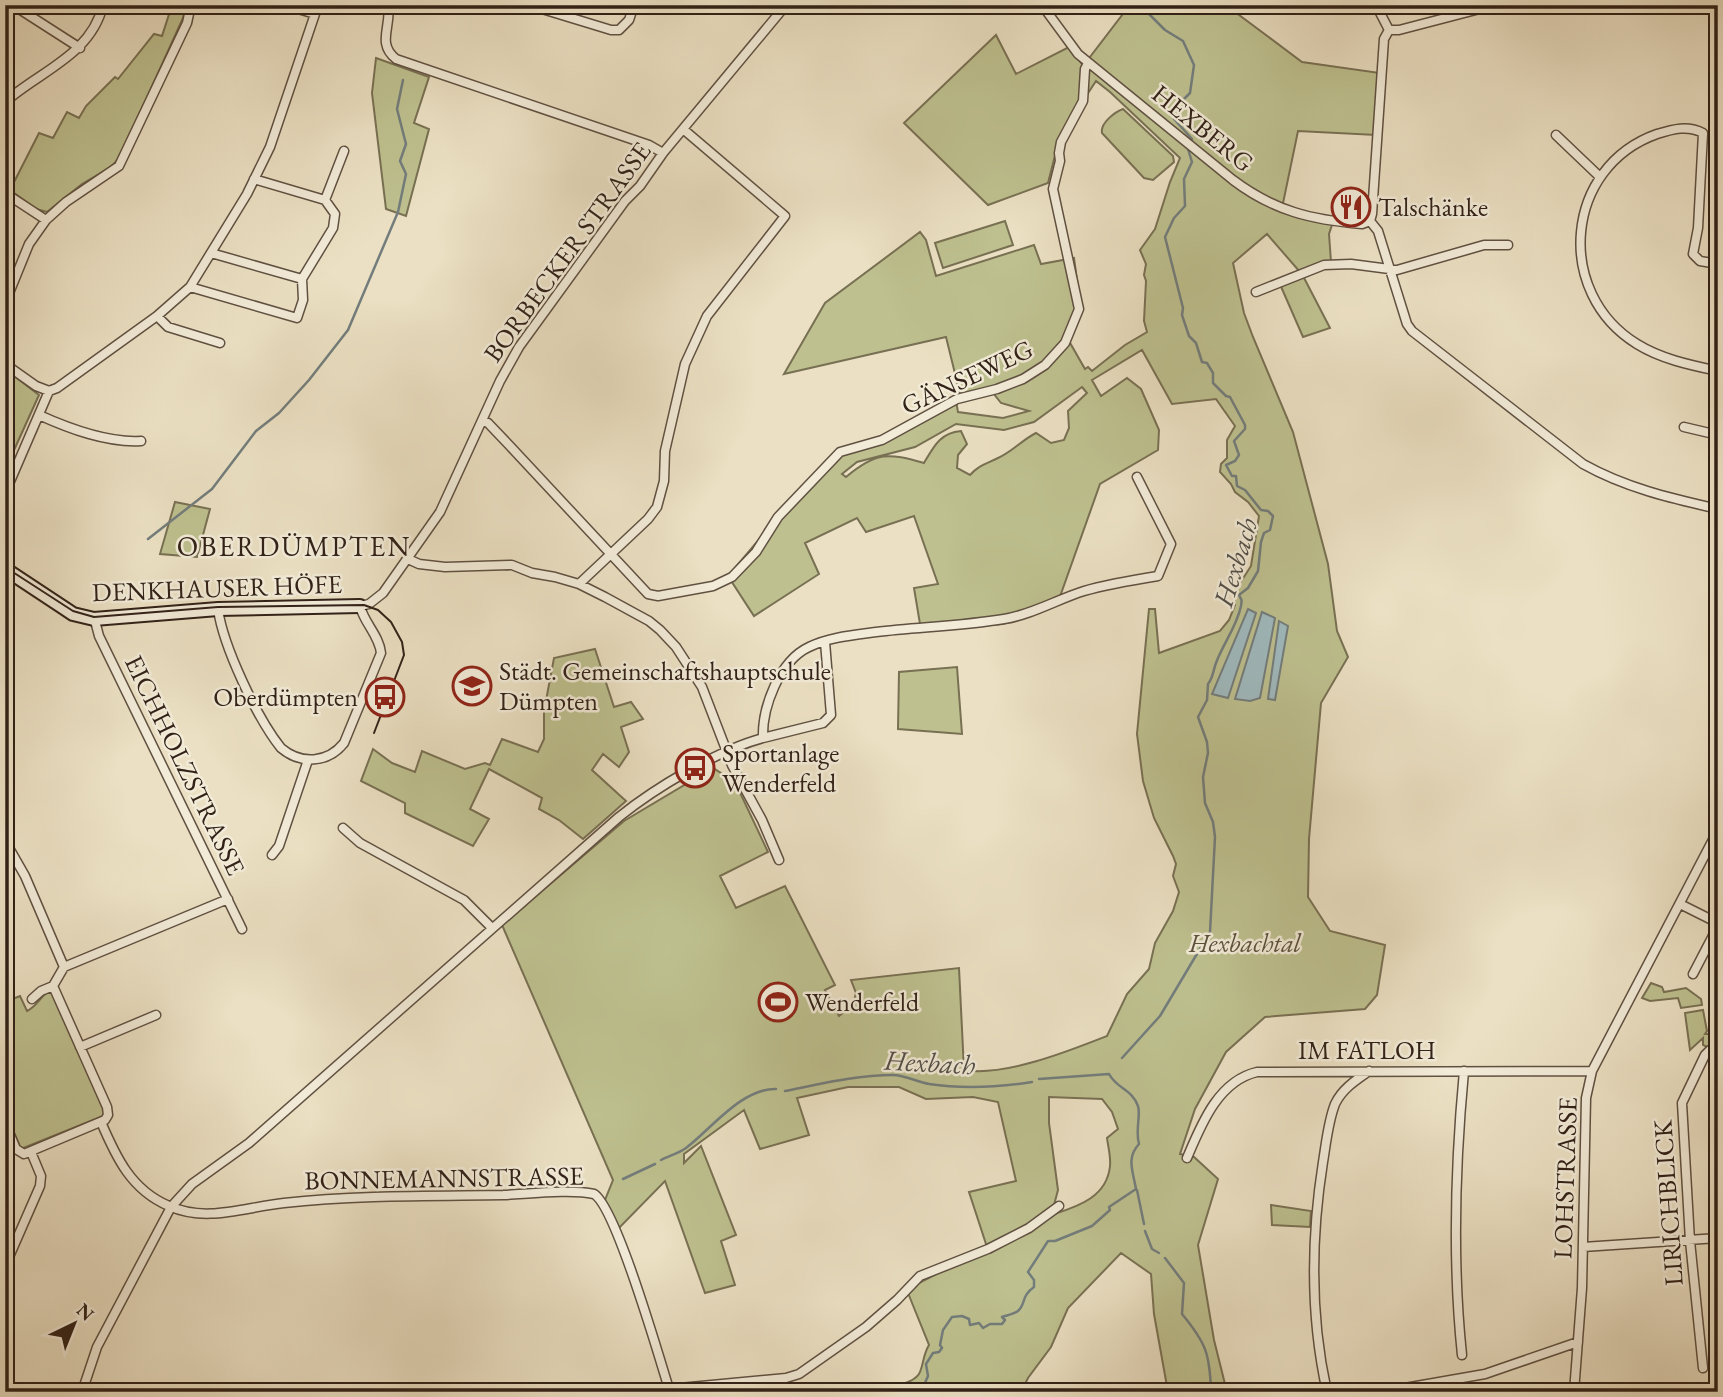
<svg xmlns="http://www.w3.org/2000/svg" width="1723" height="1397" viewBox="0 0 1723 1397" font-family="'EB Garamond',serif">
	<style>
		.green { fill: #bec08f; stroke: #787053; stroke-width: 2; fill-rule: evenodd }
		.water { fill: #9fbabf; stroke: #737d7c; stroke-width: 2 }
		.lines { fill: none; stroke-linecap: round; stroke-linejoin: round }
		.stream { stroke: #737d7c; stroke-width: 2.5 }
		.street-casing { stroke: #605142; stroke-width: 11 }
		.secondary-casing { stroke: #312117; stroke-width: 16 }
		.street { stroke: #f2ebd8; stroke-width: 8 }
		.secondary { stroke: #f2ebd8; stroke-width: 12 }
		.tram { stroke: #312117; stroke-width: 2 }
		.labels { text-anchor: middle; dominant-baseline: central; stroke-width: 5; stroke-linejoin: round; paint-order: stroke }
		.street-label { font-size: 26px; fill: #312117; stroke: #f2ebd8 }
		.poi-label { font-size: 26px; fill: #312117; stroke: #f2ebd8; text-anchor: start }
		.park-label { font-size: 26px; font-style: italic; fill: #5b513b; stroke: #f2ebd8 }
		.neighbourhood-label { font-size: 28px; letter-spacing: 2px; fill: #312117; stroke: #f2ebd8 }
		.water-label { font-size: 28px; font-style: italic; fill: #524f49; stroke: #f2ebd8 }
	</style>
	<rect width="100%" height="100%" fill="#ebe0c3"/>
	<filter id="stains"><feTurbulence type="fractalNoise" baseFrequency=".00286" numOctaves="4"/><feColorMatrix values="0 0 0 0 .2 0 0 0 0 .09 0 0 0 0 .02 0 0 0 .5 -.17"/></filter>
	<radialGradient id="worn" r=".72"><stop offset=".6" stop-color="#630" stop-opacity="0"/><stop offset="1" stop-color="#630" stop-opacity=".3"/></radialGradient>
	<path class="green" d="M172,5H186L183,18L120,157L111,167L82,184L47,212L36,209L10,190L39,133L53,138L67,112L79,118L86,106L115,77L118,79L154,34L162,36Z
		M1137,5H1230L1231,9L1302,62L1380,73L1376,135L1298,131L1282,208L1333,222L1329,234L1331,262L1300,272L1267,234L1233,263L1244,313L1253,337L1293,432L1328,564L1337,631L1348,657L1321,703L1309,839L1308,897L1330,931L1385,945L1377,995L1365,1009L1265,1017L1226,1052L1195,1109L1180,1154L1194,1157L1218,1179L1198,1245L1214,1340L1227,1392H1168L1154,1314L1151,1274L1121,1253L1068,1308L1051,1347L1028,1378L1021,1392H920L922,1386L919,1392H880C891,1387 916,1383 920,1372C924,1362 923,1355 929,1345L908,1293L913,1286L1054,1214C1080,1206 1107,1196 1110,1166C1111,1157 1108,1146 1107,1138L1118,1129L1112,1112L1102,1099L1049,1097V1123L1058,1190L1054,1205L1027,1226L987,1247L969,1192L1016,1181L998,1102L973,1097L926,1099L899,1087H848L797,1098L809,1135L760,1149L744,1110L684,1154V1163L701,1146L736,1235L721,1241L735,1285L705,1293L665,1181L617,1230L605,1200L613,1180L502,925L624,821L713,768L735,782L768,852L720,876L736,908L785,886L835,985L825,990L839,1016L853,1005L856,993L851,980L959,968L964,1070C1004,1077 1069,1051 1107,1036L1127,994L1149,969L1155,943L1173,911L1179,892L1173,876L1176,864L1173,856L1154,818L1143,781L1137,734L1149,609H1155L1159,653L1220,631L1229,620L1235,605L1233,596L1235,591L1251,566L1259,516L1248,502L1235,492L1231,484L1220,472L1221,464L1227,458V440L1235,426L1216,399L1172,404L1142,350L1092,380L1101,396L1127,378L1141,389L1159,430L1158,450L1100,484L1057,605L1003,624L921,630L914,588L938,584L914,516L866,532L857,518L805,543L819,574L754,616L728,576L824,463L828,466L840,456L956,401L958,412L1003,418L1029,411L1001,403L993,393L962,402L946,337L784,374L825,303L920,232L926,240L936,276L1034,245L1041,264L1074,258L1080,302L1069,341L1085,369L1088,367L1092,371L1125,345L1147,332L1144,321L1146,281L1144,275L1146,264L1140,250L1155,229L1170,182L1180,158L1110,92L1096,81L1060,136L1048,183L988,205L904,123L996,35L1016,74L1069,47L1085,68L1090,57L1126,10L1135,9ZM1082,387L1087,393L1068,411L1069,428L1064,440L1051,443L1036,433C1022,440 1012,452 998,458C986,464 979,465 970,475L957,468L958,455L967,444L961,431C940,433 934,446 924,463C888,453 877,451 846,477L842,474L857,462L915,447L956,424L1004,430L1034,422Z
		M376,58L429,77L414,123L429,129L406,216L386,209L372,93Z
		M1123,109L1173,156L1174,162L1153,180L1144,178L1102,133C1100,123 1115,112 1123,109Z
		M1005,221L1013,245L943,268L935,243Z
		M1302,274L1330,328L1303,337L1279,282Z
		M5,369L39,395L5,470Z
		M175,502L210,509L197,557L160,554Z
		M595,649L614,707L631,702L643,719L621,727L629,752L619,767L603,754L592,770L626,801L583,839L559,820L539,809L542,798L489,769L470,809L489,819L473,846L405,813V803L361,781L373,749L392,763L415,772L422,751L465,769L485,763L490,765L502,739L538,752L544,739V711L554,658Z
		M957,667L962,734L898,729L899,672Z
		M1651,983L1662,987L1664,992L1686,988L1701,999L1702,1005L1681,1008L1678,998L1650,1001L1642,998Z
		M49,991L53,994L105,1113L103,1116L21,1149L5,1113V1021L14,1017L7,1001L20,996L27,1011C37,1006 40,997 49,991Z
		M1703,1010L1707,1031L1705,1034H1718V1045L1711,1049L1703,1045V1038L1690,1050L1685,1013Z
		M1271,1205L1311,1211L1310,1227L1272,1225Z"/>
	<path class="water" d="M1248,609L1256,613L1228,698L1212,694Z
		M1262,612L1275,618L1260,698L1250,701L1235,699Z
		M1279,621L1288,626L1275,700L1268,699Z"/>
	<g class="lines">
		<path class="stream" d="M148,539L212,489L256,431L279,413L309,380L348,330L398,212L406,174L400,161L406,144L397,109L403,80
			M1122,1058L1160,1016L1210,932L1215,837L1213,822L1205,803L1203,777L1208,753L1207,742L1198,717L1207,700L1208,684C1213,678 1213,671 1216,663C1223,644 1237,626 1241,606C1242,599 1242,601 1239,595L1248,588L1258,571L1261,542L1264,533L1270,530L1273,516L1268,511L1261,510L1245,490L1237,486L1236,476H1232L1226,465L1235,461L1239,455L1234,441L1245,429V425L1230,397L1226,396L1213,383V373L1207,363L1202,362L1196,343L1189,336L1182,315L1183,308L1165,237L1174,218L1185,206L1184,179L1192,162L1188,149L1192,139L1174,119L1173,110L1190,93L1194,65L1183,41L1165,30L1146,11L1147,5
			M785,1091C820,1084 857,1075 893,1075C905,1075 917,1082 929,1084C963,1089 999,1087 1032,1082
			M661,1160C669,1156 679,1153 686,1148C711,1129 742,1088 776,1089
			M623,1179L655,1164
			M1137,1190L1144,1224
			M1145,1231L1152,1249L1159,1253
			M1165,1258L1184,1283L1182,1314C1206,1343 1210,1354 1211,1392
			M921,1392L928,1376L926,1364L933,1353L939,1352L942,1348L940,1345L943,1330L952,1317L962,1316L969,1319L970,1325L979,1323L983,1328L990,1324H1002L1005,1320L1002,1317C1008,1315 1014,1314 1018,1311C1026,1304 1021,1296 1034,1287V1280L1028,1272L1048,1241H1055L1092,1226L1110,1210L1109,1207L1136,1189C1133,1171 1126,1158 1139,1144C1135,1131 1141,1115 1138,1106C1132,1089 1117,1089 1109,1074L1039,1079"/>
		<defs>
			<path id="street" d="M13,5L80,48
				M285,5L315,14
				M388,5C392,26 376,43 396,59L649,145L663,153
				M529,5L611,30H619L629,20L634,5
				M1042,5L1078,54L1233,180C1274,211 1312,220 1362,224L1370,221
				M1389,30H1399L1495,5
				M5,102C40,71 91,55 103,5
				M1556,135L1600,177
				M5,193L46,220
				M325,200L344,151
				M1370,221L1378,231L1407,324L1412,331L1583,464C1626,488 1670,498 1718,509
				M1370,221L1372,214L1384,39L1389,30L1376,5
				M211,253L302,279L333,228L335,214L325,200L254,179
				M1718,264L1700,261L1693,254L1698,228L1703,133C1688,125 1673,129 1657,134C1564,167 1554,293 1637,344C1661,359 1690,365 1718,371
				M190,287L297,318L303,300L302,279
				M1256,292L1324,265L1351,264L1397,270L1484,245H1508
				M5,303L29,244L46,220L66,202L119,166L187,23L191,5
				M157,316L168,327L220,343
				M5,364L36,386L49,391
				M39,415C70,429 107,443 141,441
				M482,421L488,423L509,445L648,594L658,596L713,586L732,577L756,552L778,517L840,452L882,440L957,399L997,389L1023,379L1045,365L1065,343L1079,309L1053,189L1060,161L1059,153L1061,142L1083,101L1085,69L1088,63
				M1684,427L1718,435
				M5,493L49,391L57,388L157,316L190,287L247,194L270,147L318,5
				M408,559L419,564L445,567L512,565L532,573L555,577L579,584L605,597L649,621L660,630L676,647L702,687L732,765L762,820L779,860
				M579,584L648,519L657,507L664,481L665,451L685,364L707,316L785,216L683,129
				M218,609C223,646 257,718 281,748C301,765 328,763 344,743L381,653C379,635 364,623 360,606L369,604L383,593L440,512L500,381L519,347L625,201L640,186L663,153L786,5
				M94,617L99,636L242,929
				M763,738L823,723L831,715L825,642
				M343,828L360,843L464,900L491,927
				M5,841L25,876L64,967
				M272,855L279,846L308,760
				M1680,904L1718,923
				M1693,974L1718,926
				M32,999L41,991L53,986L64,967L228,899
				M80,1047L156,1015
				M101,1122C116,1157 131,1190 169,1206C207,1223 245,1207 284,1203C357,1195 430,1196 503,1195C528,1194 570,1189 594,1194C616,1207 659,1357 669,1389L786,1378L799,1374L866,1327L897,1300L920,1276L988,1249L1029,1228L1059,1206
				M5,1123L16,1149L24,1154L105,1120L108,1115L107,1107L53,986
				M1187,1158C1201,1125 1218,1081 1257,1072L1592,1071
				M1583,1247L1718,1238
				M5,1266L40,1186L41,1176L31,1152
				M1462,1355C1452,1260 1455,1166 1464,1071
				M1703,1368L1690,1241L1682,1103L1705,1055L1710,1050L1718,1049
				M82,1392L97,1347L171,1207L192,1184L249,1143L619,817C655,788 718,750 763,738C762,708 779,661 809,647C829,637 854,635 876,632C918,627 962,626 1004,619C1031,615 1058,599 1084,591C1108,584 1133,580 1158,576L1171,544L1137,477
				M1327,1392C1310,1316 1311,1238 1323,1162C1326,1144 1328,1122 1335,1104C1342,1089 1356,1080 1369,1071
				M1382,1392L1485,1374L1578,1342
				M1574,1392L1582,1288L1586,1098L1592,1071L1718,830"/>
			<path id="secondary" d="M5,569L64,608L73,614L94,619L218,609L360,606"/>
		</defs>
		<use href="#street" class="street-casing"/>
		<use href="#secondary" class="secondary-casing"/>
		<use href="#street" class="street"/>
		<use href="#secondary" class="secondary"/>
		<path class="tram" d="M5,567L73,611L94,617L218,607L364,605L378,610L391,622L402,642L404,655L374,733"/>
	</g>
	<defs>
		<symbol id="restaurant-ring" viewBox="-11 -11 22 22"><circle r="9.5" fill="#f2ebd8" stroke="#8f2418" stroke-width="1.5"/><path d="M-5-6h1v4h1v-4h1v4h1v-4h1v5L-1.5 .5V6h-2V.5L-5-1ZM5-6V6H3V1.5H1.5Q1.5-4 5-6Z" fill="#8f2418"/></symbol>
		<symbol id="school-ring" viewBox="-11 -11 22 22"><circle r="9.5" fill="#f2ebd8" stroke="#8f2418" stroke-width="1.5"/><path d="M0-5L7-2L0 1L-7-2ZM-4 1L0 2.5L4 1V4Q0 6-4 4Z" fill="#8f2418"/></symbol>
		<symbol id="bus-ring" viewBox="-11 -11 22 22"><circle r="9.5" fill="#f2ebd8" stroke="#8f2418" stroke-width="1.5"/><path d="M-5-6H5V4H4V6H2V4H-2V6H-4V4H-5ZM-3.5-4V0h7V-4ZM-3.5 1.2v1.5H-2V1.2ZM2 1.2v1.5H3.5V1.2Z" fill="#8f2418"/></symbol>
		<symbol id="stadium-ring" viewBox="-11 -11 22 22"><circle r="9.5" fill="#f2ebd8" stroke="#8f2418" stroke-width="1.5"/><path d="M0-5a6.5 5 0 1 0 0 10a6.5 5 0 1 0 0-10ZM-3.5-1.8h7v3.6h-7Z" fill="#8f2418"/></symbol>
	</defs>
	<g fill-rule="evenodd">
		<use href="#restaurant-ring" x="1329" y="185" width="44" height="44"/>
		<use href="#school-ring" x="450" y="664" width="44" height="44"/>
		<use href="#bus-ring" x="363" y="675" width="44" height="44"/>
		<use href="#bus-ring" x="673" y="746" width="44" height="44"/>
		<use href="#stadium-ring" x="756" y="980" width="44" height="44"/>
	</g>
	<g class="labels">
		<g class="street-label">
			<text transform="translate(1203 128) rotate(39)">HEXBERG</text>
			<text transform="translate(567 252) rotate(-54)">BORBECKER STRASSE</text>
			<text transform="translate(967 377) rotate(-25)">GÄNSEWEG</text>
			<text transform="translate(217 588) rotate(-2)">DENKHAUSER HÖFE</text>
			<text transform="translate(185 765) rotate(64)">EICHHOLZSTRASSE</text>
			<text x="1367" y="1050">IM FATLOH</text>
			<text transform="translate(444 1178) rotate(-1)">BONNEMANNSTRASSE</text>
			<text transform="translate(1565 1178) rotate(-88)">LOHSTRASSE</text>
			<text transform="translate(1668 1203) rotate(-94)">LIRICHBLICK</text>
		</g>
		<g class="poi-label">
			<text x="1378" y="207">Talschänke</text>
			<text x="499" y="671">Städt. Gemeinschaftshauptschule<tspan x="499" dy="30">Dümpten</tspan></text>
			<text x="358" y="697" text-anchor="end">Oberdümpten</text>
			<text x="722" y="753">Sportanlage<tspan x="722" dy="30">Wenderfeld</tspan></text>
			<text x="805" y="1002">Wenderfeld</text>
		</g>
		<g class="park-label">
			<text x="1245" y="943">Hexbachtal</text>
		</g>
		<g class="neighbourhood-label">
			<text x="294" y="546">OBERDÜMPTEN</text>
		</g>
		<g class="water-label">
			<text transform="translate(1235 562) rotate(-73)">Hexbach</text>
			<text transform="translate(930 1062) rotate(3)">Hexbach</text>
		</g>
	</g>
	<rect width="1723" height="1397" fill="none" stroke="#ebe0c3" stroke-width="28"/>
	<rect x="7" y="7" width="1709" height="1383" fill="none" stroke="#312117" stroke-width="3.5"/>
	<rect x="14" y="14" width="1695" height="1369" fill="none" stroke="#312117" stroke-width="2"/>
	<g transform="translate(74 1324) rotate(43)" stroke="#f2ebd8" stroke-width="5" paint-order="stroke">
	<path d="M0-5L12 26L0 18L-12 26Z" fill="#312117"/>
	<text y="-10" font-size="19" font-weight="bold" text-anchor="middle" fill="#312117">N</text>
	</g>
	<rect width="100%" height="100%" filter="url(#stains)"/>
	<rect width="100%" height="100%" fill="url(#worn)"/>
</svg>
